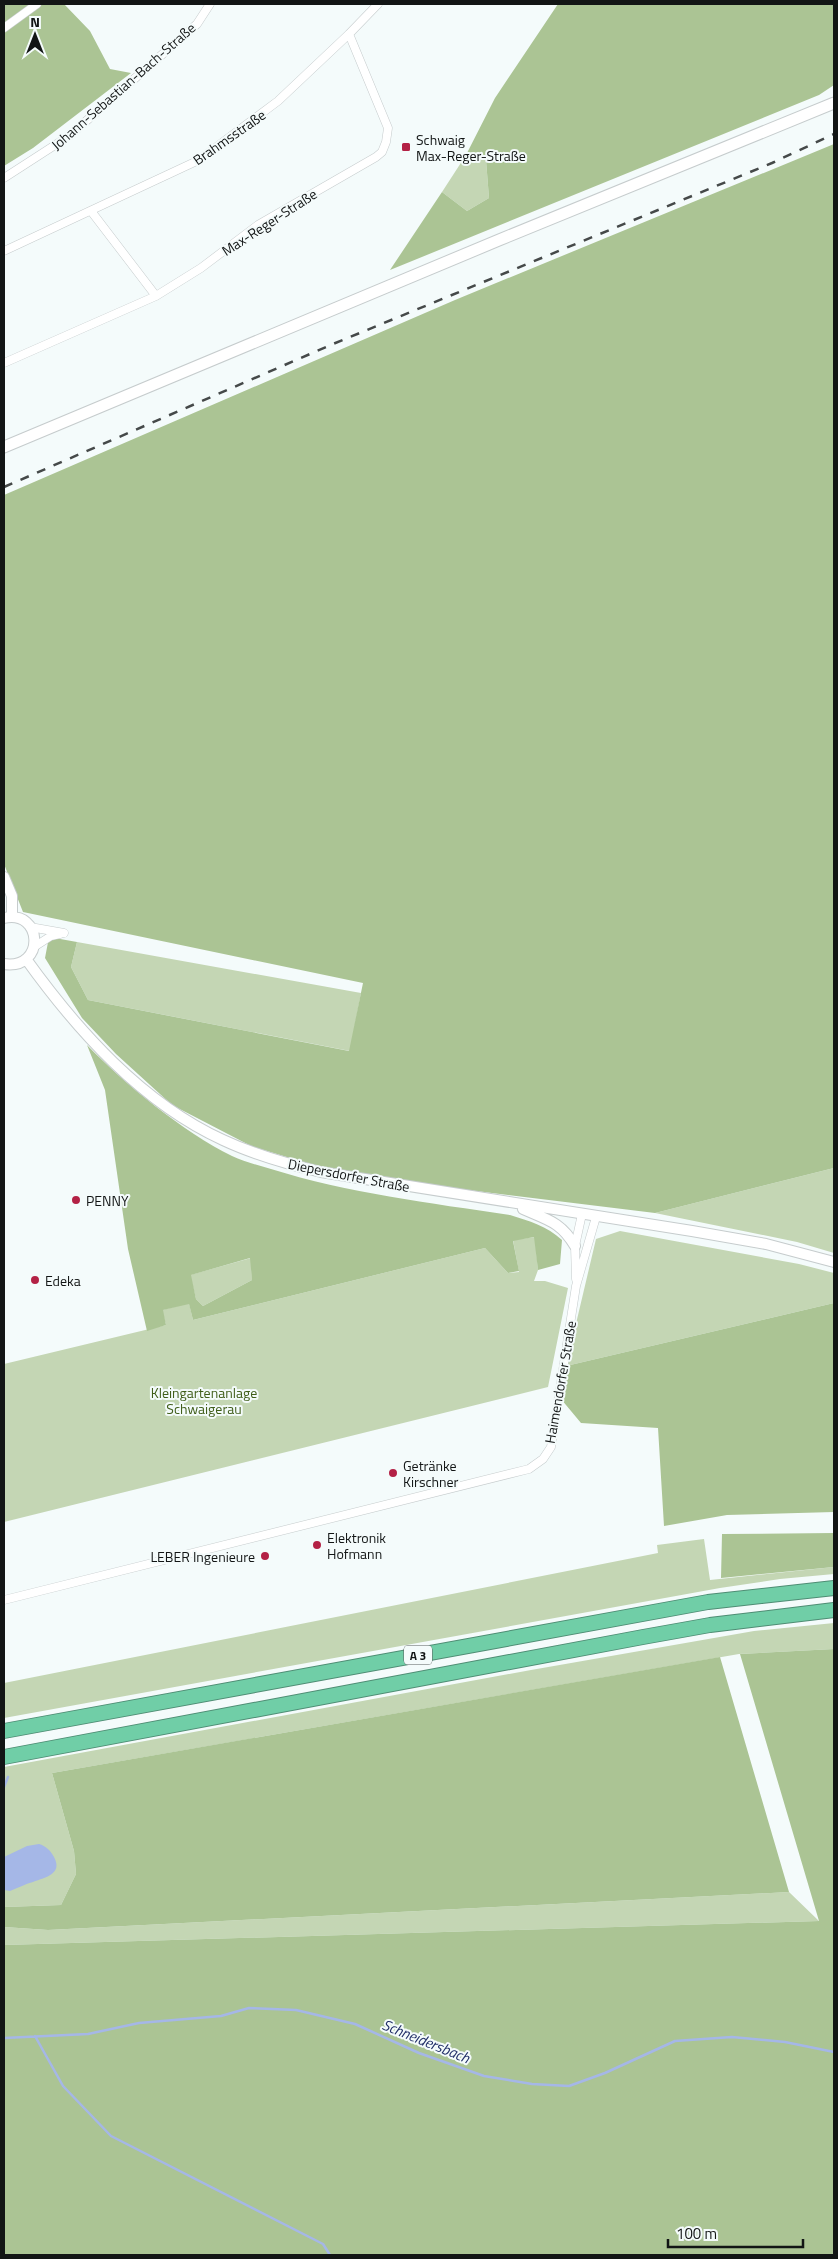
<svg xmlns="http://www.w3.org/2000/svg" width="838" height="2259" viewBox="0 0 838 2259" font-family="'Titillium Web',sans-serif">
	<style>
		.green { fill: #c4d6b4 }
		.forest { fill: #abc494; fill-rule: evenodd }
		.water { fill: #a5b7e7 }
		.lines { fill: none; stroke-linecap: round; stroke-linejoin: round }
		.stream { stroke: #a5b7e7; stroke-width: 2.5 }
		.minor-casing { stroke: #c6cccd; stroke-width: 9 }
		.tertiary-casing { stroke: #c6cccd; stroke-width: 12 }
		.secondary-casing { stroke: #c6cccd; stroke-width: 13 }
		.motorway-casing { stroke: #4f8d74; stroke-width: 16 }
		.minor { stroke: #fff; stroke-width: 8 }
		.tertiary { stroke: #fff; stroke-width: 10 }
		.secondary { stroke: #fff; stroke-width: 11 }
		.motorway { stroke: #70cea7; stroke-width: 14 }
		.rail { stroke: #454949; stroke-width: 2.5; stroke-dasharray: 9 9; stroke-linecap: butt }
		.poi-dot { fill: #b32145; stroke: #f4fbfb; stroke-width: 2 }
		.labels { text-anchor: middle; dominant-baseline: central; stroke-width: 4; stroke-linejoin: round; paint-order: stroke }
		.shield { fill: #f4fbfb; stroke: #565a5a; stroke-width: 1 }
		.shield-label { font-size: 12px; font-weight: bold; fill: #121515 }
		.street-label { font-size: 14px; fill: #121515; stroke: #f4fbfb }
		.poi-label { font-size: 14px; fill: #121515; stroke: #f4fbfb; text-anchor: start }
		.park-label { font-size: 14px; fill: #3f5d19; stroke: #f4fbfb }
		.water-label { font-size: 15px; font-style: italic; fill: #202e67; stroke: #f4fbfb }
	</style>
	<rect width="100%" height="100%" fill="#f4fbfb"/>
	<path class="green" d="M466,155L486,160L489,198L467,211L442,192Z
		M77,942L361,993L350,1051L88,1000L71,967Z
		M834,1168V1253L797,1242L655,1213Z
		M620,1231L799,1264L834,1273V1303L566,1366L596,1239Z
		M535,1237L538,1270L534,1281H545L568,1288L548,1387L4,1522V1364L166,1325L162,1310L189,1303L193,1320L485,1248L508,1273L519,1272L513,1240Z
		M251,1258L252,1280L203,1306L196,1299L190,1275Z
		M704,1539L710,1580L834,1567V1574L780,1579L720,1588L4,1718V1683L658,1553L657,1545Z
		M834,1623V1649L739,1654L52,1773L74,1851L76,1874L61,1905L4,1907V1767L531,1670L754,1631Z
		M789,1892L819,1921L4,1945V1927L48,1930Z"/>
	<path class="forest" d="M4,4H64L90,31L110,69L131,73L33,148L4,166Z
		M558,4H834V85L819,95L390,270L442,192L467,211L489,198L486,160L466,155L495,98Z
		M834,144V1168L655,1213L452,1188L316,1166L251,1146L172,1105L116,1054L82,1018L45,958L49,937L77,942L71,967L88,1000L349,1051L363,983L23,912L4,864V495L455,300Z
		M87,1045C125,1084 183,1132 232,1156C244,1162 258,1165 271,1169C348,1193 430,1203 510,1215C529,1221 547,1226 562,1240L560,1264L538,1270L534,1237L513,1241L519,1271L508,1273L485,1248L193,1320L189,1304L163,1310L166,1325L147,1331L128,1249L105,1090ZM250,1258L252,1280L203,1306L196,1299L191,1275Z
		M834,1303V1512L727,1515L664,1526L658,1428L581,1423L561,1399L566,1366Z
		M834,1533V1567L721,1578L722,1534Z
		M834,1649V2255H4V1945L819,1921L740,1654Z
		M720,1657L789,1892L48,1930L4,1927V1907L61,1905L76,1874L74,1851L52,1773Z"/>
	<path class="water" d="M39,1844C46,1846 50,1850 54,1857C63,1874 46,1877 33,1882C25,1884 18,1888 10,1891L4,1890V1857L27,1846Z"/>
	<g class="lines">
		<path class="stream" d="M4,1787L8,1777
			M35,2036L63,2086L111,2136L323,2244L330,2255
			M4,2038L88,2034L139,2023L221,2016L249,2008L296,2010L355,2024L419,2053L484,2076L532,2084L569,2086L605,2073L675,2041L732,2037L785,2042L834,2052"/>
		<defs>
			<path id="minor" d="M4,28L37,4
				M4,178L69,136L197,24L210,4
				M91,211L156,296
				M4,251L199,160L278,101L349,34
				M4,363L156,296L201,268L258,225L376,157L382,152L386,142L388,128L349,34L378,4
				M30,927L64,933
				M34,947L51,936L60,934
				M576,1279L575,1246L582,1214
				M4,1600L529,1469L543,1459L551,1447L576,1286L596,1217"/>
			<path id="tertiary" d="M4,877L12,896V917
				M4,918C43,909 46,970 4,964
				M26,959C77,1030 142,1103 223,1140C255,1155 287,1164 321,1172L692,1231L766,1244L834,1262
				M523,1209C548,1220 561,1222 575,1246"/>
			<path id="secondary" d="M4,447L499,240L834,103"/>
			<path id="motorway" d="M4,1731L708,1602L834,1588
				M4,1757L643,1637L710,1625L834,1610"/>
		</defs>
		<use href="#minor" class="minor-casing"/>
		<use href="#tertiary" class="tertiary-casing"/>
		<use href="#secondary" class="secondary-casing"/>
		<use href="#motorway" class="motorway-casing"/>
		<use href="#minor" class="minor"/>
		<use href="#tertiary" class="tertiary"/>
		<use href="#secondary" class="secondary"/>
		<use href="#motorway" class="motorway"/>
		<path class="rail" d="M4,487L333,344L772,163L834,134"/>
	</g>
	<g class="poi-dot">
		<rect x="401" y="142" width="10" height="10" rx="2.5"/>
		<circle cx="76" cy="1200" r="5"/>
		<circle cx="35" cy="1280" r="5"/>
		<circle cx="393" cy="1473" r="5"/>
		<circle cx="317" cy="1545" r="5"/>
		<circle cx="265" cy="1556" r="5"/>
	</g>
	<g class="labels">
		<rect class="shield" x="404" y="1645.5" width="28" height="19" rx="4"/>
		<g class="shield-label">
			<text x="418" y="1655">A 3</text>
		</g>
		<g class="street-label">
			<text transform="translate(123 86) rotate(-41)">Johann-Sebastian-Bach-Straße</text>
			<text transform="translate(229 137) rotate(-35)">Brahmsstraße</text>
			<text transform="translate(269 222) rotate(-33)">Max-Reger-Straße</text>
			<text transform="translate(349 1175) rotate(11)">Diepersdorfer Straße</text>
			<text transform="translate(560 1382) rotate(-80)">Haimendorfer Straße</text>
		</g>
		<g class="poi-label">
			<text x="416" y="139">Schwaig<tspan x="416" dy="16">Max-Reger-Straße</tspan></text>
			<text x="86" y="1200">PENNY</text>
			<text x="45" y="1280">Edeka</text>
			<text x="403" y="1465">Getränke<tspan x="403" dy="16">Kirschner</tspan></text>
			<text x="327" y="1537">Elektronik<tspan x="327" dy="16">Hofmann</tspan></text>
			<text x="255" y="1556" text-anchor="end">LEBER Ingenieure</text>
		</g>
		<g class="park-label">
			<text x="204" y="1392">Kleingartenanlage<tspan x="204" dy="16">Schwaigerau</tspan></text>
		</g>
		<g class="water-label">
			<text transform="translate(426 2041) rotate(22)">Schneidersbach</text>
		</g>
	</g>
	<rect width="838" height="2259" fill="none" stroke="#121515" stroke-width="10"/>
	<g transform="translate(35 35)" stroke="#f4fbfb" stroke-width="4" paint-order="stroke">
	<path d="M0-4L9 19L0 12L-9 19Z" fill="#121515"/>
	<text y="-8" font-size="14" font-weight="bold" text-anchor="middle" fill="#121515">N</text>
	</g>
	<path d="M668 2239v8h135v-8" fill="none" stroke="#121515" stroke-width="2.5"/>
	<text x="676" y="2239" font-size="15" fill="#121515" stroke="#f4fbfb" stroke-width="4" paint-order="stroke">100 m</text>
</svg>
